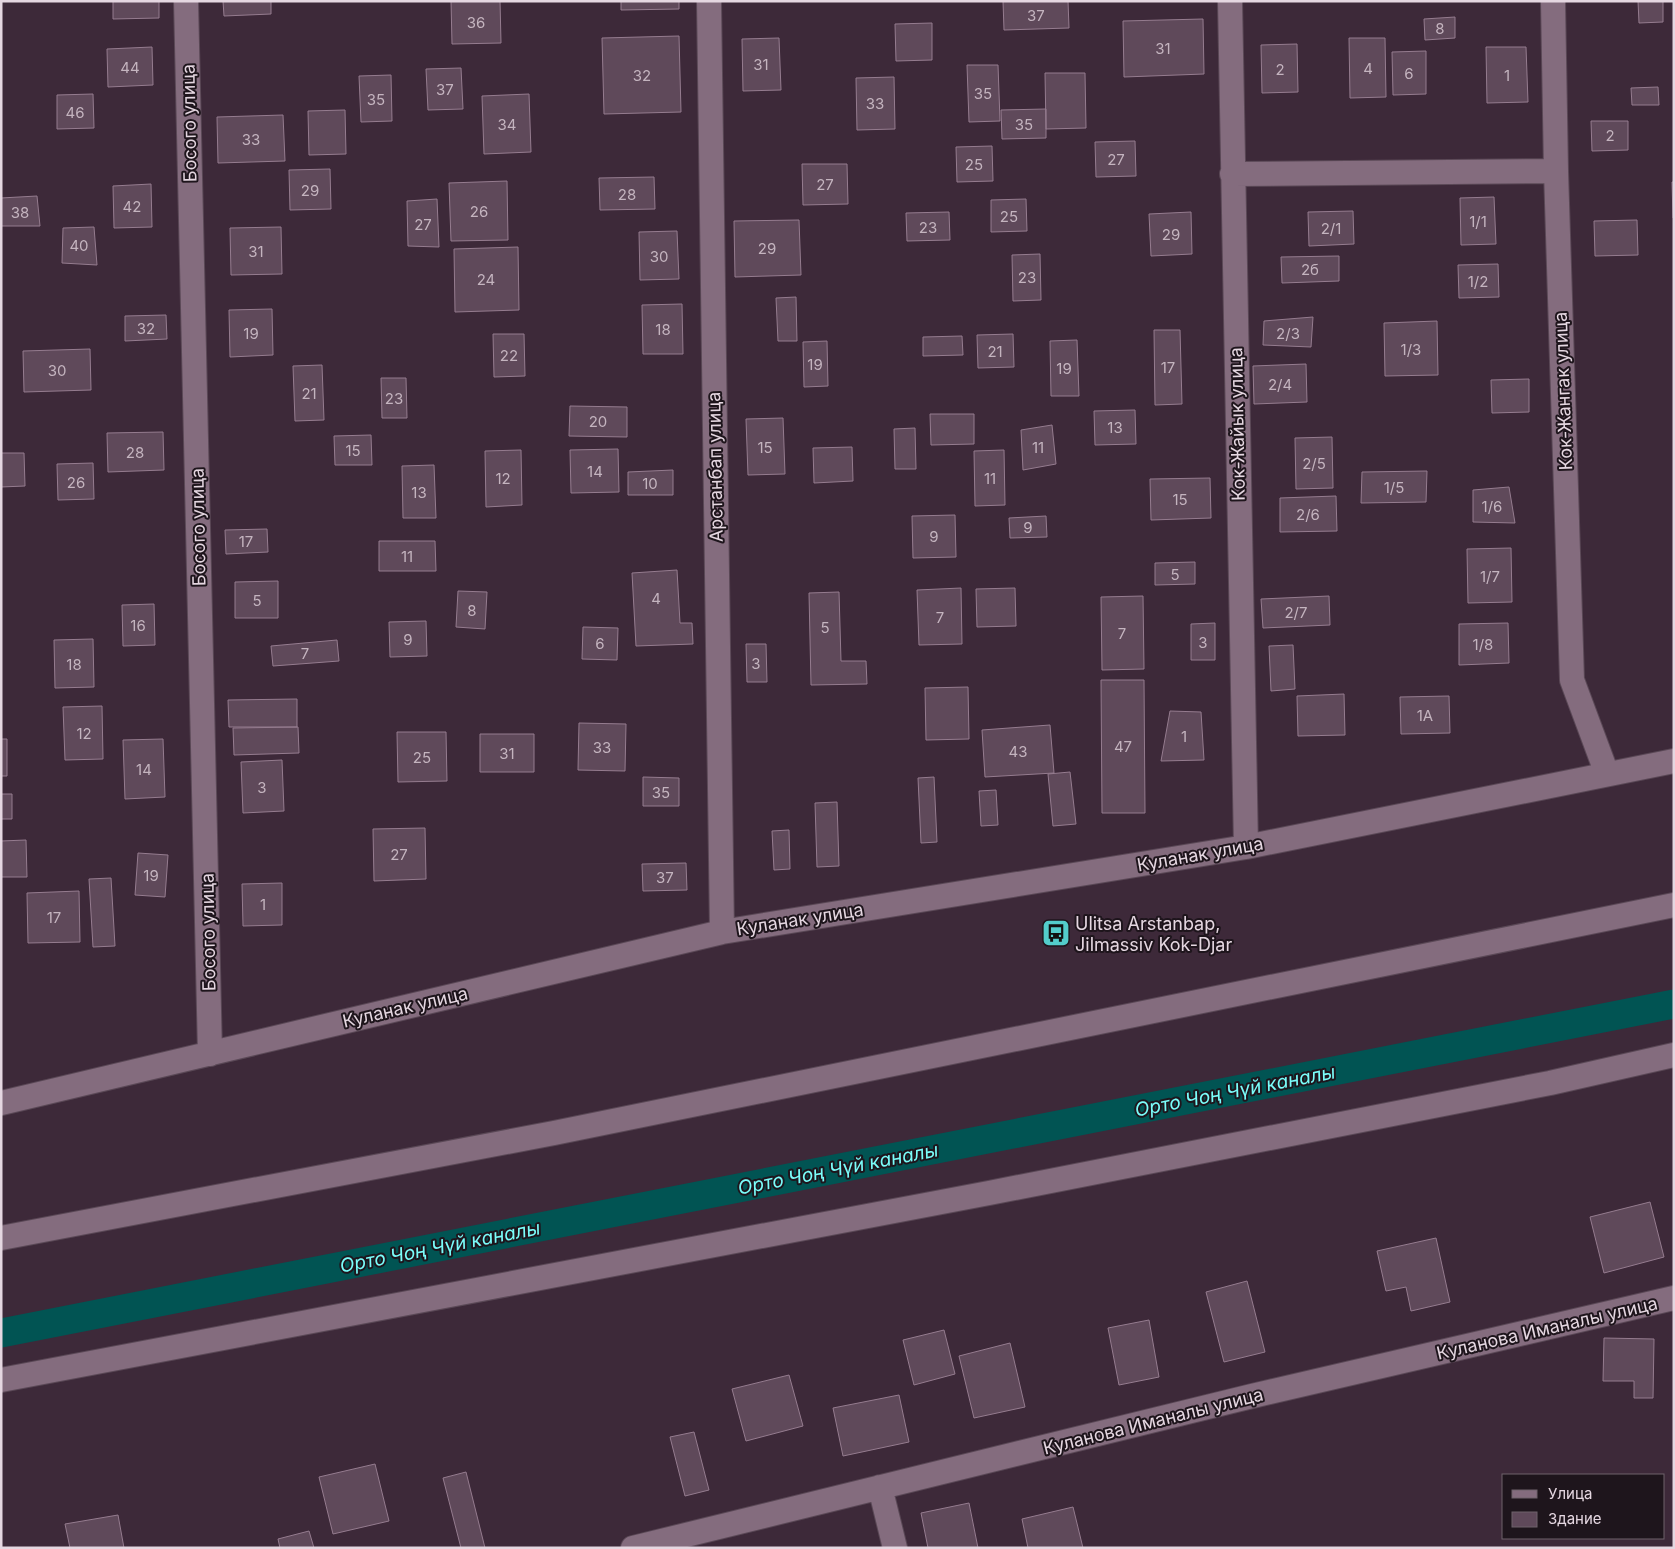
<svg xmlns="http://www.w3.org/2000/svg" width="1675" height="1549" viewBox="0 0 1675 1549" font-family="Inter,sans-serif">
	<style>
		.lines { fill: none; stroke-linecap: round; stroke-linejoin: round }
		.canal { stroke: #015453; stroke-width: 29 }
		.building { fill: #5f495a; stroke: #957c8f }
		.minor-casing { stroke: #5a4856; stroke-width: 26 }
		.minor { stroke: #846c7e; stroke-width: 24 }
		.labels { text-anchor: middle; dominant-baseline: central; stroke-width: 4; stroke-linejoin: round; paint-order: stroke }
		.number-label { font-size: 15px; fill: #c4b4bf }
		.street-label { font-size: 18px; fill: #e5d7e1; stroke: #1e151c }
		.poi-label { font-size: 18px; fill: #e5d7e1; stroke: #1e151c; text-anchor: start }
		.water-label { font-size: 19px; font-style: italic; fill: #7afdfa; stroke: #1e151c }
	</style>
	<rect width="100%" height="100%" fill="#3d2939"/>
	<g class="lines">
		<path class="canal" d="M1,1333L1674,1004"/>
	</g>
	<path class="building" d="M113,1H159V18L113,19Z
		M223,1H271V14L224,16Z
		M451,1H500L501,43L452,44Z
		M621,1H679V9L621,10Z
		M1003,1H1068L1069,28L1004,30Z
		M1638,1H1663V22L1639,23Z
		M1455,17V38L1425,40L1424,19Z
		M1203,19L1204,74L1124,77L1123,21Z
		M932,23V60L896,61L895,24Z
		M679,36L681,112L604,114L602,38Z
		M779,38L781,90L743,91L742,39Z
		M1349,38H1385L1386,97L1350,98Z
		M1297,44L1298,92L1262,93L1261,45Z
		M152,47L153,85L108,87L107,49Z
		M1486,47H1526L1528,102L1487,103Z
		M1426,51V94L1393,95L1392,52Z
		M967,65H998L1000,121L969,122Z
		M461,68L463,109L428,110L426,69Z
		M1045,73H1085L1086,128L1046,129Z
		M391,75L392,121L361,122L359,76Z
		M894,77L895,129L857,130L856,78Z
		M1658,87L1659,105H1632L1631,88Z
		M93,94L94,128L57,129V95Z
		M529,94L531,152L484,154L482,96Z
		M1046,109V138L1002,139L1001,110Z
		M345,110L346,154L309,155L308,111Z
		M283,115L285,161L218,163L217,117Z
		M1591,121H1628V150L1592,151Z
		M1135,141L1136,176L1096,177L1095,142Z
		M992,146L993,181L957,182L956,147Z
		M802,164H847L848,204L803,205Z
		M330,169L331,209L290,210L289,170Z
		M654,177L655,209L600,210L599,178Z
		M507,181L508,240L451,241L449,183Z
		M1672,182H1674V218H1673Z
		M151,184L152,227L114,228L113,186Z
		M37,196L40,226H1V198Z
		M1494,197L1496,244L1461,245L1460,198Z
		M437,199L439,247L408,246L407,201Z
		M1026,199L1027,231L991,232V200Z
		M1353,211L1354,244L1309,246L1308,212Z
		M949,212L950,240L907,241L906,213Z
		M1191,212L1192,254L1151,256L1149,214Z
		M799,220L801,275L735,277L734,221Z
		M1637,220L1638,255L1595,256L1594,221Z
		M94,227L97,265L62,263L63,228Z
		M281,227L282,274L231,275L230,228Z
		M677,231L679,279L640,280L639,232Z
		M518,247L519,310L455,312L454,249Z
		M1040,254L1041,300L1013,301L1012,255Z
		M1339,256V281L1282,283L1281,257Z
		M1498,264L1499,297L1459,298L1458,265Z
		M796,297L797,341H778L776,298Z
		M682,304L683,354H643L642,305Z
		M272,309L273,355L230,357L229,310Z
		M166,315L167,339L125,341V316Z
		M1313,317L1311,347L1263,345L1264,321Z
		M1437,321L1438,375L1385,376L1384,323Z
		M1154,330H1180L1182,404L1155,405Z
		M493,334H524L525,376L494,377Z
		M1013,334L1014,367L978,368L977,335Z
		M962,336L963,355L923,356V337Z
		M1077,340L1079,396H1051L1050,341Z
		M827,341L828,386L804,387L803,342Z
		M90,349L91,390L24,392L23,351Z
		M1306,364L1307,402L1254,404L1253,366Z
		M322,365L324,420L295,421L293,366Z
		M381,378H406L407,418H382Z
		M1529,379V412L1492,413L1491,380Z
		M570,406L627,407V437L569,436Z
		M1135,410L1136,444L1095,445L1094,411Z
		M930,414H974V444L931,445Z
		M783,418L785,474L748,475L746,419Z
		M1052,425L1056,464L1023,470L1021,430Z
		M915,428L916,469H895L894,429Z
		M163,432L164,470L108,472L107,433Z
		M371,435L372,465H335L334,436Z
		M1332,437L1333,488L1296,489L1295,438Z
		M852,447L853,481L814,483L813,448Z
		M618,449L619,492L571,493L570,450Z
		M521,450L522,505L486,507L485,451Z
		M1004,450L1005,505L975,506L974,451Z
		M1,453H24L25,486L1,487Z
		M93,463L94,499L58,500L57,464Z
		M434,465L436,518H403L402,466Z
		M673,470V495H628V472Z
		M1427,471L1426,502L1361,503L1362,472Z
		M1210,478L1211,518L1151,520L1150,479Z
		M1509,487L1515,523L1473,522V490Z
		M1336,496L1337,531L1280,532V498Z
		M955,515L956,557L913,558L912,516Z
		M1046,516L1047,537L1010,538L1009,518Z
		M267,529L268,552L226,554L225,530Z
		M379,541H435L436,571H379Z
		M1511,548L1512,602L1468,603L1467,549Z
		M1195,562V584L1155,585V563Z
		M677,570L680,623H692L693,644L636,646L632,573Z
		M278,581V618H235V582Z
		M961,588L962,644L919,645L917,590Z
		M1015,588L1016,626L977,627L976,589Z
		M458,591L487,592L485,629L456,627Z
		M839,592L841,661H866L867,684L811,685L809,593Z
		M1143,596L1144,669L1102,670L1101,597Z
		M1329,596L1330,625L1263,628L1261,599Z
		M154,604L155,645L123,646L122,605Z
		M426,621L427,656L390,657L389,622Z
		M1215,623V660H1191V624Z
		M1508,623L1509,663L1459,665V624Z
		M583,627L618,628L617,660L582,659Z
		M93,639L94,687L55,688L54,640Z
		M337,640L339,661L273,666L271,646Z
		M746,644H766L767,682H747Z
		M1293,645L1295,689L1271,691L1269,646Z
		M1101,680H1144L1145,813H1102Z
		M968,687L969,739L926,740L925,688Z
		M1344,694L1345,735L1298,736L1297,696Z
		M1449,696L1450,733L1401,734L1400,697Z
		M297,699V727H229L228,700Z
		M102,706L103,759L65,760L63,707Z
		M1170,711L1201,712L1204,760L1161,761Z
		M579,723L626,724L625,771L578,770Z
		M1050,725L1054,773L985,777L982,730Z
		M298,727L299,753L234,755L233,728Z
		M397,732H446L447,781L398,782Z
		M480,734H534V772H480Z
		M1,739H7V776H1Z
		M163,739L165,797L125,799L123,740Z
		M282,760L284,811L243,813L241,762Z
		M1070,772L1076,824L1053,826L1048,774Z
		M643,777L679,778V806H643Z
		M934,777L937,842L921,843L918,778Z
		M996,790L998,825L981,826L979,791Z
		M1,794H12V819H1Z
		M837,802L839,866L817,867L815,803Z
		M425,828L426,879L374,881L373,829Z
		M789,830L790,869L774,870L772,831Z
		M26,840L27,877H1V841Z
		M138,853L168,855L165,897L135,895Z
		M686,863L687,890L643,891L642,864Z
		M111,878L115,946L93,947L89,879Z
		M282,883V925L243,926L242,884Z
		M79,891L80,942L28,943L27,893Z
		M1650,1202L1664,1257L1604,1273L1590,1217Z
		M1436,1238L1450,1302L1411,1311L1406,1287L1386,1291L1377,1251Z
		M1247,1281L1265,1352L1224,1362L1206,1292Z
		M1149,1320L1159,1377L1119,1385L1108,1328Z
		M944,1330L955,1374L914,1385L903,1340Z
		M1604,1338L1654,1339L1653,1398H1634V1381H1603Z
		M1010,1343L1025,1407L974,1418L959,1356Z
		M789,1375L803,1426L746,1441L732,1389Z
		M899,1395L909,1442L843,1456L833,1408Z
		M694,1432L709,1490L685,1496L670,1437Z
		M375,1464L389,1521L333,1534L319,1477Z
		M466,1472L485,1548H461L443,1478Z
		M969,1503L978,1548H928L921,1513Z
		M1073,1507L1083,1548H1028L1022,1519Z
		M118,1515L124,1548H70L65,1524Z
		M309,1531L314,1548H280L278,1539Z"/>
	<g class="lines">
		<defs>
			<path id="minor" d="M186,1L210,1054
				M709,1L722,932
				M1230,1L1246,847
				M1553,1L1556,171L1572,680L1607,774
				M1232,174L1556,171
				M1,1103L722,932L1246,847L1674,761
				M1,1238L554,1133L1674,905
				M1,1380L989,1193L1550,1083L1674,1055
				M880,1487L895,1548
				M633,1548L1252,1396L1674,1298"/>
		</defs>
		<use href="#minor" class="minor-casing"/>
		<use href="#minor" class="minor"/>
	</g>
	<defs>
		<symbol id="bus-square" viewBox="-11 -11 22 22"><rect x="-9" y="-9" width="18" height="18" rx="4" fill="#53cdcb" stroke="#1e151c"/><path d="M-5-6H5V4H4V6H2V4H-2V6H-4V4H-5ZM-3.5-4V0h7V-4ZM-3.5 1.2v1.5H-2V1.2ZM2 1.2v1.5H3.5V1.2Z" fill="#111"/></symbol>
	</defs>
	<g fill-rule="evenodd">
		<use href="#bus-square" x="1040" y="917" width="32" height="32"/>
	</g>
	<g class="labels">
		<g class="number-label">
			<text x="1036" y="15">37</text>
			<text x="476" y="22">36</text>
			<text x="1440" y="28">8</text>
			<text x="1163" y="48">31</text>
			<text x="761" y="64">31</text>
			<text x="130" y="67">44</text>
			<text x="1368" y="68">4</text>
			<text x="1280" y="69">2</text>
			<text x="1409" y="73">6</text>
			<text x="642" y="75">32</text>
			<text x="1507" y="75">1</text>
			<text x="445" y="89">37</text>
			<text x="983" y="93">35</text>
			<text x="376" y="99">35</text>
			<text x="875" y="103">33</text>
			<text x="75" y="112">46</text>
			<text x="507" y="124">34</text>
			<text x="1024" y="124">35</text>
			<text x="1610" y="135">2</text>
			<text x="251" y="139">33</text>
			<text x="1116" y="159">27</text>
			<text x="974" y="164">25</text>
			<text x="825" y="184">27</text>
			<text x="310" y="190">29</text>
			<text x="627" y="194">28</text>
			<text x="132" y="206">42</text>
			<text x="479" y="211">26</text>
			<text x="20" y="212">38</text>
			<text x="1009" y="216">25</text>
			<text x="1478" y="221">1/1</text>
			<text x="423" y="224">27</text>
			<text x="928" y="227">23</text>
			<text x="1331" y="228">2/1</text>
			<text x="1171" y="234">29</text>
			<text x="79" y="245">40</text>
			<text x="767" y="248">29</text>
			<text x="256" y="251">31</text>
			<text x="659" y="256">30</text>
			<text x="1310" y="269">2б</text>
			<text x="1027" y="277">23</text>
			<text x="486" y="279">24</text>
			<text x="1478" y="281">1/2</text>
			<text x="146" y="328">32</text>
			<text x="663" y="329">18</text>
			<text x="251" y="333">19</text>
			<text x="1288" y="333">2/3</text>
			<text x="1411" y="349">1/3</text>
			<text x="995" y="351">21</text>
			<text x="509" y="355">22</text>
			<text x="815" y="364">19</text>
			<text x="1168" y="367">17</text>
			<text x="1064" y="368">19</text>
			<text x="57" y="370">30</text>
			<text x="1280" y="384">2/4</text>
			<text x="309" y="393">21</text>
			<text x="394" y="398">23</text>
			<text x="598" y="421">20</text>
			<text x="1115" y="427">13</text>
			<text x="765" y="447">15</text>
			<text x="1038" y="447">11</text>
			<text x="353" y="450">15</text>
			<text x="135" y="452">28</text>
			<text x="1314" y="463">2/5</text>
			<text x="595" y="471">14</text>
			<text x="503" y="478">12</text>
			<text x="990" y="478">11</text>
			<text x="76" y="482">26</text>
			<text x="650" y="483">10</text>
			<text x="1394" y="487">1/5</text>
			<text x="419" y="492">13</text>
			<text x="1180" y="499">15</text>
			<text x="1492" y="506">1/6</text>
			<text x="1308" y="514">2/6</text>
			<text x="1028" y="527">9</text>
			<text x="934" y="536">9</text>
			<text x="246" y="541">17</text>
			<text x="407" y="556">11</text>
			<text x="1175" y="574">5</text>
			<text x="1490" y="576">1/7</text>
			<text x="656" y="598">4</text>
			<text x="257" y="600">5</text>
			<text x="472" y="610">8</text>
			<text x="1296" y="612">2/7</text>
			<text x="940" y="617">7</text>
			<text x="138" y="625">16</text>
			<text x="825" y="627">5</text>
			<text x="1122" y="633">7</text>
			<text x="408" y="639">9</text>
			<text x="1203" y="642">3</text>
			<text x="600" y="643">6</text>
			<text x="1483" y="644">1/8</text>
			<text x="305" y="653">7</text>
			<text x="756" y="663">3</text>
			<text x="74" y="664">18</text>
			<text x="1425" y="715">1А</text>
			<text x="84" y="733">12</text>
			<text x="1184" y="736">1</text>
			<text x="1123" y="746">47</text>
			<text x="602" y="747">33</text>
			<text x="1018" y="751">43</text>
			<text x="507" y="753">31</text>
			<text x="422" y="757">25</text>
			<text x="144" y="769">14</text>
			<text x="262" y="787">3</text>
			<text x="661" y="792">35</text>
			<text x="399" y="854">27</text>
			<text x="151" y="875">19</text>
			<text x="665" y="877">37</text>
			<text x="263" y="904">1</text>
			<text x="54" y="917">17</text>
		</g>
		<g class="street-label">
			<text transform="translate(189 123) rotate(-91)">Босого улица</text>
			<text transform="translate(1563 391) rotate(-92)">Кок-Жангак улица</text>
			<text transform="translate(1237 424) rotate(-91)">Кок-Жайык улица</text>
			<text transform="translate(715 467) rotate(-91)">Арстанбап улица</text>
			<text transform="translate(198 527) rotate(-91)">Босого улица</text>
			<text transform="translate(1200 854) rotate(-10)">Куланак улица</text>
			<text transform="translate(800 919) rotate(-9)">Куланак улица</text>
			<text transform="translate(208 932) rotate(-91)">Босого улица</text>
			<text transform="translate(405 1007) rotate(-13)">Куланак улица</text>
			<text transform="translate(1547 1328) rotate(-13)">Куланова Иманалы улица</text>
			<text transform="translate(1153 1421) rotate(-14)">Куланова Иманалы улица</text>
		</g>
		<g class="poi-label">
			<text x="1075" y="923">Ulitsa Arstanbap,<tspan x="1075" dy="21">Jilmassiv Kok-Djar</tspan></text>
		</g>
		<g class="water-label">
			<text transform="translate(1235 1091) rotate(-11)">Орто Чоң Чүй каналы</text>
			<text transform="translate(838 1169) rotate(-11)">Орто Чоң Чүй каналы</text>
			<text transform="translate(440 1247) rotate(-11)">Орто Чоң Чүй каналы</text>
		</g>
	</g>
	<rect width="1675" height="1549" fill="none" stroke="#e5d7e1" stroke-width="5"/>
	<rect x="1502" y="1474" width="162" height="65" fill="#1e151c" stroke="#6e636b"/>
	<rect x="1512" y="1490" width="25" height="8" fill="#846c7e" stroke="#6e636b"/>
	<text x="1548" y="1499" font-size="15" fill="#e5d7e1">Улица</text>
	<rect x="1512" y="1512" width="25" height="15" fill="#5f495a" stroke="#6e636b"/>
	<text x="1548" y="1524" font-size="15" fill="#e5d7e1">Здание</text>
</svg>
